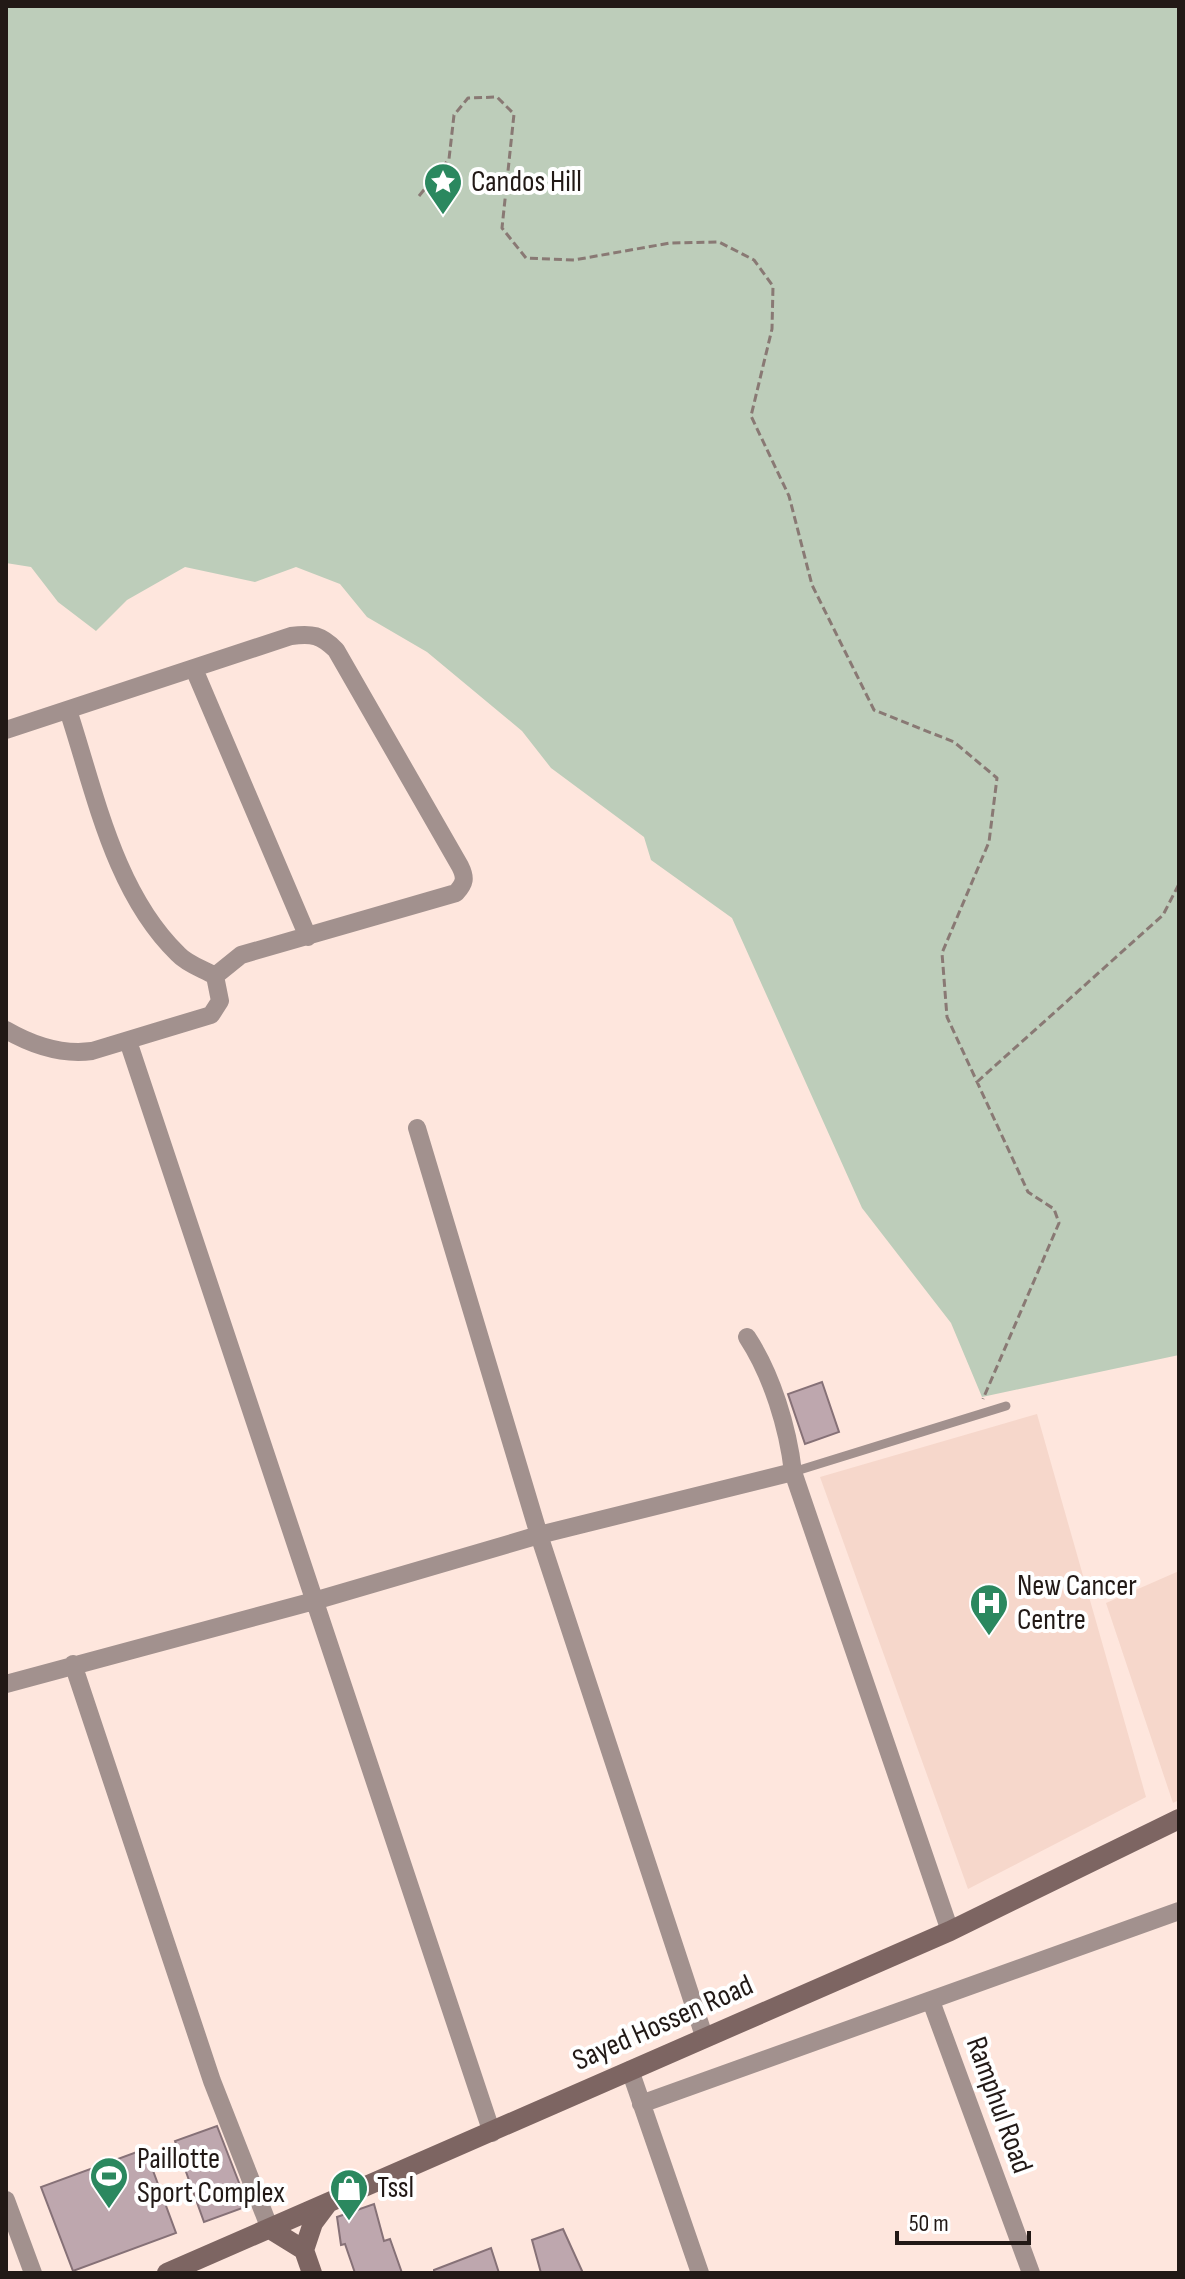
<svg xmlns="http://www.w3.org/2000/svg" width="1185" height="2279" viewBox="0 0 1185 2279" font-family="'Sofia Sans Condensed',sans-serif">
	<style>
		.built { fill: #f6d7cb }
		.green { fill: #bdcdba }
		.building { fill: #bea7ae; stroke: #867177; stroke-width: 2 }
		.lines { fill: none; stroke-linecap: round; stroke-linejoin: round }
		.path { stroke: #897974; stroke-width: 3; stroke-dasharray: 8 4; stroke-linecap: butt }
		.service { stroke: #a2918e; stroke-width: 9 }
		.minor { stroke: #a2918e; stroke-width: 18 }
		.secondary { stroke: #7d6562; stroke-width: 20 }
		.labels { text-anchor: middle; dominant-baseline: central; stroke-width: 8; stroke-linejoin: round; paint-order: stroke }
		.poi-label { font-size: 30px; fill: #221916; stroke: #fff; text-anchor: start }
		.street-label { font-size: 30px; fill: #221916; stroke: #fff }
	</style>
	<rect width="100%" height="100%" fill="#fee6dd"/>
	<path class="built" d="M1037,1414L1146,1797L968,1889L820,1477Z
		M1179,1571V1800L1173,1803L1106,1603Z"/>
	<path class="green" d="M6,6H1179V1355L982,1397L951,1323L862,1208L732,918L651,860L644,837L551,768L522,731L427,652L367,617L340,584L296,567L255,582L185,567L127,600L96,631L58,602L31,567L6,563Z"/>
	<path class="building" d="M822,1382L839,1432L805,1444L788,1394Z
		M217,2126L248,2206L204,2222L175,2141Z
		M145,2149L176,2233L73,2271L41,2187Z
		M374,2204L384,2241L390,2239L402,2273H355L345,2244L341,2245L337,2217Z
		M563,2229L583,2273H541L532,2240Z
		M491,2248L499,2273H434V2270Z"/>
	<g class="lines">
		<path class="path" d="M419,196L449,159L454,115L468,98L497,97L514,114L502,228L526,258L574,260L670,243L719,242L754,260L773,286L772,329L751,416L789,496L812,585L874,710L954,742L997,778L989,842L942,953L947,1017L1028,1192L1054,1209L1059,1223L983,1399
			M977,1082L1163,915L1179,884"/>
		<path class="service" d="M793,1472L1006,1406"/>
		<path class="minor" d="M194,669L308,937
			M6,730L291,636C312,633 321,635 336,650L460,866C466,878 465,883 456,893L241,955L215,976
			M6,1030C32,1045 62,1055 92,1051L211,1015L220,1001L215,976C203,969 187,964 178,954C114,892 95,792 68,710
			M128,1041L492,2133
			M417,1128L539,1535L704,2036
			M747,1337C772,1375 788,1428 793,1472L950,1931
			M73,1664L212,2081L270,2229
			M6,1684L314,1601L539,1535L793,1472
			M931,2001L1031,2273
			M630,2070L700,2273
			M641,2104L1179,1911
			M6,2200L33,2273"/>
		<path class="secondary" d="M270,2229L304,2250L312,2273
			M304,2250L313,2223L328,2203
			M167,2273L950,1931L1179,1819"/>
	</g>
	<defs>
		<symbol id="sight-pin" viewBox="-11 -11 22 30"><path d="M0 17L-7.5 6A9.5 9.5 0 1 1 7.5 6Z" fill="#2b885f" stroke="#fff"/><path d="M0-6L1.8-2.2L6-1.7L2.9 1.2L3.7 5.4L0 3.3L-3.7 5.4L-2.9 1.2L-6-1.7L-1.8-2.2Z" fill="#fff"/></symbol>
		<symbol id="hospital-pin" viewBox="-11 -11 22 30"><path d="M0 17L-7.5 6A9.5 9.5 0 1 1 7.5 6Z" fill="#2b885f" stroke="#fff"/><path d="M-5-5h3v3.5h4V-5h3V5h-3V1.5h-4V5h-3Z" fill="#fff"/></symbol>
		<symbol id="stadium-pin" viewBox="-11 -11 22 30"><path d="M0 17L-7.5 6A9.5 9.5 0 1 1 7.5 6Z" fill="#2b885f" stroke="#fff"/><path d="M0-5a6.5 5 0 1 0 0 10a6.5 5 0 1 0 0-10ZM-3.5-1.8h7v3.6h-7Z" fill="#fff"/></symbol>
		<symbol id="shop-pin" viewBox="-11 -11 22 30"><path d="M0 17L-7.5 6A9.5 9.5 0 1 1 7.5 6Z" fill="#2b885f" stroke="#fff"/><path d="M-5-2.5h2.3a2.7 3.5 0 0 1 5.4 0H5L5.5 6h-11ZM-1.5-2.5h3a1.5 2.3 0 0 0-3 0Z" fill="#fff"/></symbol>
	</defs>
	<g fill-rule="evenodd">
		<use href="#sight-pin" x="421" y="160" width="44" height="60"/>
		<use href="#hospital-pin" x="967" y="1581" width="44" height="60"/>
		<use href="#stadium-pin" x="87" y="2154" width="44" height="60"/>
		<use href="#shop-pin" x="327" y="2166" width="44" height="60"/>
	</g>
	<g class="labels">
		<g class="poi-label">
			<text x="471" y="182">Candos Hill</text>
			<text x="1017" y="1586">New Cancer<tspan x="1017" dy="34">Centre</tspan></text>
			<text x="137" y="2159">Paillotte<tspan x="137" dy="34">Sport Complex</tspan></text>
			<text x="377" y="2188">Tssl</text>
		</g>
		<g class="street-label">
			<text transform="translate(663 2023) rotate(-24)">Sayed Hossen Road</text>
			<text transform="translate(999 2105) rotate(70)">Ramphul Road</text>
		</g>
	</g>
	<rect width="1185" height="2279" fill="none" stroke="#221916" stroke-width="16"/>
	<path d="M897 2231v12h132v-12" fill="none" stroke="#221916" stroke-width="4"/>
	<text x="909" y="2231" font-size="24" fill="#221916" stroke="#ffffff" stroke-width="6" paint-order="stroke">50 m</text>
</svg>
